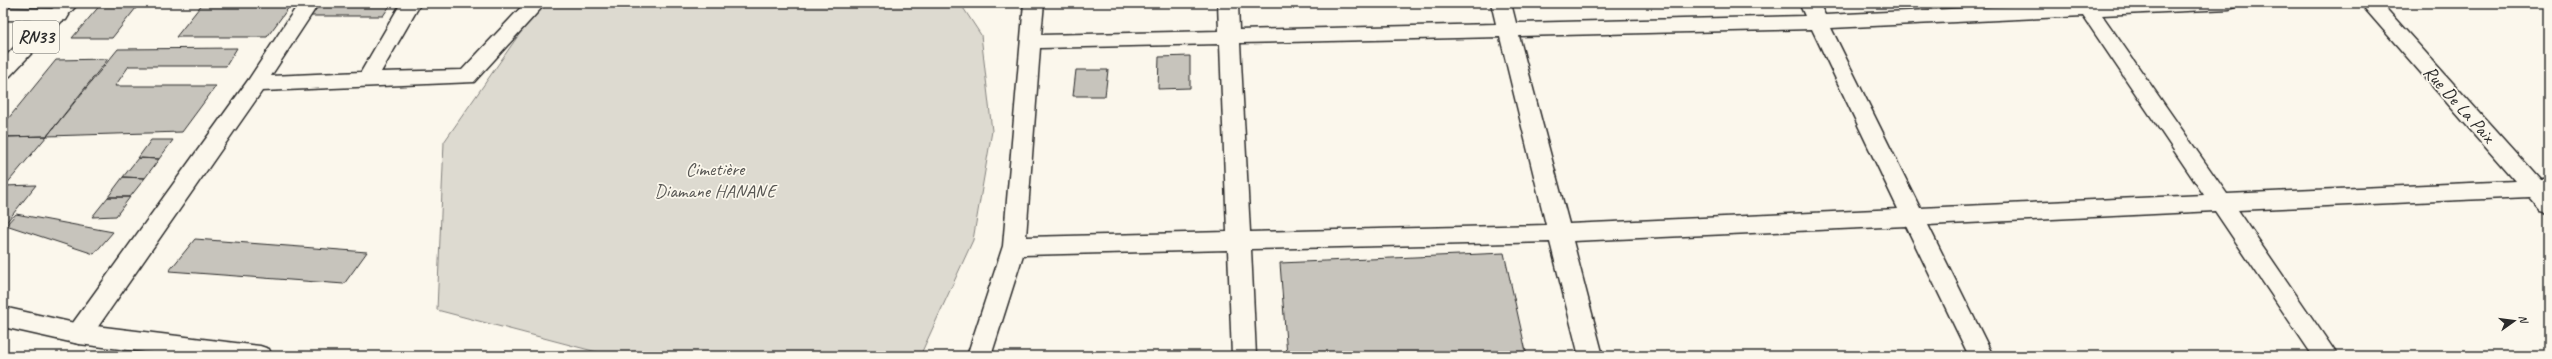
<svg xmlns="http://www.w3.org/2000/svg" width="2552" height="359" viewBox="0 0 2552 359" font-family="Caveat,sans-serif">
	<style>
		.green { fill: #dddad0; stroke: #84827e }
		.building { fill: #c7c4bc; stroke: #2b2b2b }
		.lines { fill: none; stroke-linecap: round; stroke-linejoin: round }
		.street-casing { stroke: #2b2b2b; stroke-width: 3 }
		.secondary-casing { stroke: #2b2b2b; stroke-width: 3 }
		.primary-casing { stroke: #2b2b2b; stroke-width: 3 }
		.street { fill: #fbf7ec; fill-rule: evenodd }
		.secondary { fill: #fbf7ec; fill-rule: evenodd }
		.primary { fill: #fbf7ec; fill-rule: evenodd }
		.labels { text-anchor: middle; dominant-baseline: central; stroke-width: 3.5; stroke-linejoin: round; paint-order: stroke }
		.shield { fill: #fbf7ec; stroke: #696865; stroke-width: 1 }
		.shield-label { font-size: 18px; font-weight: bold; fill: #2b2b2b }
		.street-label { font-size: 19px; fill: #2b2b2b; stroke: #fbf7ec }
		.park-label { font-size: 19px; fill: #585754; stroke: #fbf7ec }
	</style>
	<rect width="100%" height="100%" fill="#fbf7ec"/>
	<filter id="ink" filterUnits="userSpaceOnUse"><feTurbulence type="fractalNoise" baseFrequency=".025" numOctaves="2"/><feDisplacementMap in="SourceGraphic" scale="8" xChannelSelector="R" yChannelSelector="G"/><feConvolveMatrix kernelMatrix="1 2 1 2 8 2 1 2 1" color-interpolation-filters="sRGB"/></filter>
	<g filter="url(#ink)">
		<path class="green" d="M541,3H960L981,35L992,131L973,240L920,356H612L437,310L444,142Z"/>
		<path class="building" d="M102,3H140L112,38H72Z
			M203,3H292L267,37H176Z
			M318,3H360L391,4L383,16H310Z
			M237,48L226,66H129L115,86H216L182,132L47,136L118,49Z
			M1190,56V88L1158,89L1159,57Z
			M108,59L47,136L3,137V125L56,60Z
			M1076,70H1108L1105,96H1073Z
			M47,136L5,186H3V137Z
			M151,140H173L159,159L138,158Z
			M138,158L159,159L145,178L123,177Z
			M123,177L145,178L130,197H108Z
			M36,185L5,224H3V186Z
			M108,197H130L116,216L92,217Z
			M16,214L113,232L94,254L6,225Z
			M195,239L367,252L344,284L169,271Z
			M1504,253L1527,356H1287L1280,263Z"/>
		<g class="lines">
			<defs>
				<path id="street" d="M299,3H319L271,76L361,72L401,3H421L381,72L462,70L525,3H546L474,82L262,91L88,341L79,344L70,341L67,334L70,327L249,79Z
					M1024,3H1044L1041,35L1219,31L1218,3H1238L1239,30L1496,24L1491,3H1511L1516,23L1805,16L1799,3H1819L1825,15L2074,3H2239L2236,7L2229,9L2102,15L2227,194L2515,181L2360,3H2381L2540,180H2549V213L2541,211L2529,197L2238,210L2338,356H2313L2215,211L1928,225L1993,356H1969L1906,226L1573,241L1603,356H1579L1550,242L1251,249L1256,356H1232L1228,250L1023,255L991,356H967L1003,246ZM2083,16L2204,195L1920,208L1831,28ZM1812,29L1898,209L1569,224L1519,36ZM1500,37L1546,225L1250,232L1240,43ZM1220,44L1227,232L1026,237L1040,48Z
					M3,8L59,9L66,10L69,15L66,20L59,21L3,20Z"/>
				<path id="secondary" d="M3,307L79,324L260,346L269,349L272,356H178L79,344L3,327Z"/>
				<path id="primary" d="M58,3H79L10,76L3,78V59Z"/>
			</defs>
			<use href="#street" class="street-casing"/>
			<use href="#secondary" class="secondary-casing"/>
			<use href="#primary" class="primary-casing"/>
			<use href="#street" class="street"/>
			<use href="#secondary" class="secondary"/>
			<use href="#primary" class="primary"/>
		</g>
	</g>
	<g class="labels">
		<rect class="shield" x="13" y="21" width="46" height="32" rx="3"/>
		<g class="shield-label">
			<text x="36" y="37">RN33</text>
		</g>
		<g class="street-label">
			<text transform="translate(2459 104) rotate(48)">Rue De La Paix</text>
		</g>
		<g class="park-label">
			<text x="715" y="169">Cimetière<tspan x="715" dy="22">Diamane HANANE</tspan></text>
		</g>
	</g>
	<rect width="2552" height="359" fill="none" stroke="#fbf7ec" stroke-width="16"/>
	<rect x="8" y="8" width="2536" height="343" fill="none" stroke="#2b2b2b" stroke-width="1.5" filter="url(#ink)"/>
	<g transform="translate(2514 321) rotate(76)" stroke="#fbf7ec" stroke-width="3" paint-order="stroke">
	<path d="M0-3L7 15L0 10L-7 15Z" fill="#2b2b2b"/>
	<text y="-6" font-size="11" font-weight="bold" text-anchor="middle" fill="#2b2b2b">N</text>
	</g>
</svg>
